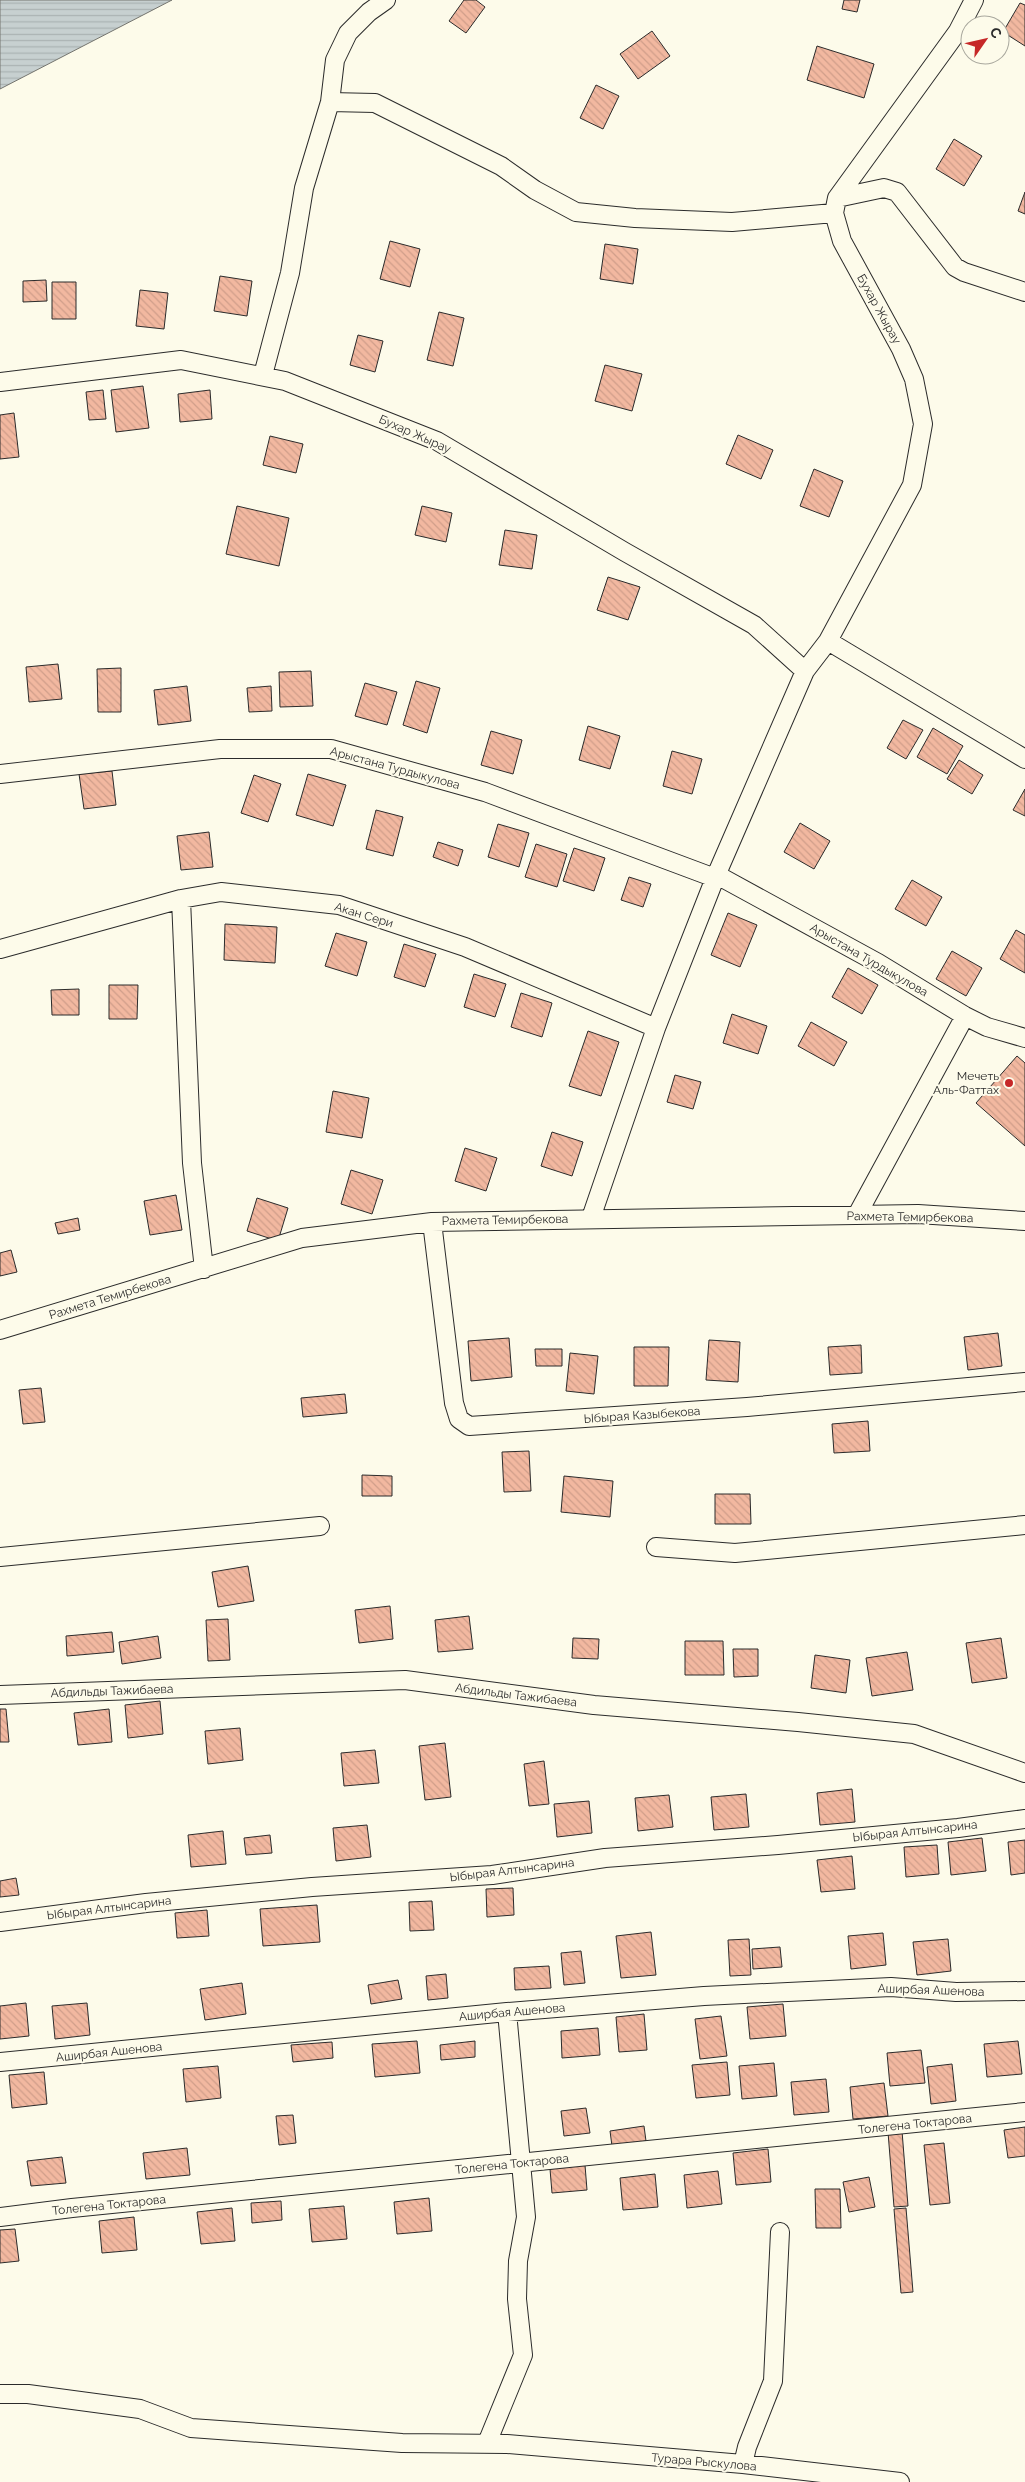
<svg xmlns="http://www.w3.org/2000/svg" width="1025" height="2482" viewBox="0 0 1025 2482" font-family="Raleway,sans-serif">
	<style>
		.water { fill: url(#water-rules); stroke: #74746e }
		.building { fill: url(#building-back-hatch); stroke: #2b2b2b }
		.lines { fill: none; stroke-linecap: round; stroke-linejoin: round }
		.street-casing { stroke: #2b2b2b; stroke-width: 20 }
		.street { stroke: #fdfbea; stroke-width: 18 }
		.poi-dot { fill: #c62828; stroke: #fdfbea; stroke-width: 2 }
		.labels { text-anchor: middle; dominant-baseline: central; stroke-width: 4; stroke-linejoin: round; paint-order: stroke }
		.street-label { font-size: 12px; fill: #2b2b2b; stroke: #fdfbea }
		.poi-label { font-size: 12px; fill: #2b2b2b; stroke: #fdfbea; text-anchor: end }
	</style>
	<defs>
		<pattern id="water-rules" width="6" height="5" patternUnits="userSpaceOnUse" patternTransform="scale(1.25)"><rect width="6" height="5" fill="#c7d0d0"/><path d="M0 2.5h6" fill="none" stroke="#abb3b3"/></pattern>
		<pattern id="building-back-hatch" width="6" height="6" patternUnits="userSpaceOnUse" patternTransform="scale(1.25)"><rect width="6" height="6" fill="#f2b8a0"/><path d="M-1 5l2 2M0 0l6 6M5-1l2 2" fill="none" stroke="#d09e8a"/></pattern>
	</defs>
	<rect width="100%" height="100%" fill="#fdfbea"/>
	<path class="water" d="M0,0H172L0,89Z"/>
	<path class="building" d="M464,0H476L485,7L466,33L449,21Z
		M844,0H860L857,12L842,9Z
		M1020,3L1025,5V46L1003,32Z
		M652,31L670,56L638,79L620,54Z
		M817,46L874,64L864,98L807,80Z
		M596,85L619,96L603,129L580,118Z
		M954,139L982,156L964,186L936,169Z
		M1025,192V214L1018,211Z
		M390,241L420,249L410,287L380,279Z
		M605,244L638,249L633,284L600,279Z
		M220,276L252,281L247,316L214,311Z
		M46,280L47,301L23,302V281Z
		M52,282H76V319H52Z
		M140,290L168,293L164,329L136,326Z
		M439,312L464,318L453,366L427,360Z
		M358,335L383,341L375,372L350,365Z
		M605,365L642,374L632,411L595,401Z
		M143,386L149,428L116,432L111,390Z
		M103,390L106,419L89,420L86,392Z
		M210,390L212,419L180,422L178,394Z
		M14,413L19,457L0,459V415Z
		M738,435L773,450L761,479L726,464Z
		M270,436L303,444L296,473L263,465Z
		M814,469L843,481L829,517L800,506Z
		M237,506L289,518L279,566L226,554Z
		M422,506L452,513L446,542L415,535Z
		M505,530L537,535L532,569L499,565Z
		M608,577L640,587L628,620L597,610Z
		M58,664L62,699L29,702L26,667Z
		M121,668V712H98L97,669Z
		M311,671L313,706L280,707L279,672Z
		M416,681L440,688L427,733L403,725Z
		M365,683L397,692L387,725L355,716Z
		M187,686L191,721L158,725L154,690Z
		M271,686L272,711L249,712L247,688Z
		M903,720L923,730L906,759L887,748Z
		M588,726L620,736L610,769L579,760Z
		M933,728L963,746L947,774L917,757Z
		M491,731L522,740L513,774L481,765Z
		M672,751L702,759L692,794L663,786Z
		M959,760L983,775L972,794L947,779Z
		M112,771L116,805L84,809L79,774Z
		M308,774L346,785L333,826L296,815Z
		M254,775L281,784L268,822L241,813Z
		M1025,789V816L1013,810Z
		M376,810L403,817L393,856L366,849Z
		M800,823L830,841L814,869L784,852Z
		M498,824L529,833L519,867L488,857Z
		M209,832L213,867L181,870L177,836Z
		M438,842L463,850L458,866L433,857Z
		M536,844L567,854L557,887L525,877Z
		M574,848L605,858L594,891L563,881Z
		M629,877L651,884L643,907L621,900Z
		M912,880L942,897L926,926L895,909Z
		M728,913L757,925L740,967L711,955Z
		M225,924L277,927L275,963L224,960Z
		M1016,930L1025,935V973L1000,959Z
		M336,933L367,942L357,976L325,966Z
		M404,944L436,954L425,987L394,977Z
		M952,951L982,968L966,996L936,979Z
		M848,968L878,985L862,1014L832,997Z
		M474,974L506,984L495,1017L464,1007Z
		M109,985H138L137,1019H109Z
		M79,989V1015H52L51,990Z
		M521,993L552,1003L542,1037L511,1027Z
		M732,1014L767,1026L758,1054L723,1043Z
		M811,1022L847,1042L834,1066L798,1046Z
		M588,1031L619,1042L601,1096L569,1086Z
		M1017,1056L1025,1063V1146L976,1103Z
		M675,1075L701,1082L693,1109L667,1102Z
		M333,1091L369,1098L362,1138L326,1132Z
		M552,1132L583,1142L572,1176L541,1166Z
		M465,1148L497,1158L486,1191L455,1181Z
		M351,1170L383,1180L372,1214L341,1204Z
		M176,1195L182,1230L150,1235L144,1201Z
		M257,1198L288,1208L278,1241L247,1231Z
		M78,1218L80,1230L58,1234L55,1223Z
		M11,1250L17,1272L0,1276V1253Z
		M998,1333L1002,1366L968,1370L964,1337Z
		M509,1338L512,1377L471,1381L468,1341Z
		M709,1340L740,1342L738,1382L706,1380Z
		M861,1345L862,1373L830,1375L828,1347Z
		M634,1347H669L668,1386H634Z
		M535,1349H562V1366H536Z
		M570,1353L598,1356L594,1394L566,1391Z
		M41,1388L45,1422L23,1424L19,1390Z
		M345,1394L347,1413L303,1417L301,1398Z
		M868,1421L870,1451L834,1453L832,1424Z
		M529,1451L531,1491L504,1492L502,1452Z
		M362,1475L392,1476V1496H362Z
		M564,1476L613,1481L610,1517L561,1512Z
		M715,1494H750L751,1524H715Z
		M248,1566L254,1601L218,1607L212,1572Z
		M390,1606L393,1639L359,1643L355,1610Z
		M469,1616L473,1649L438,1652L435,1620Z
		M228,1619L230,1660L208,1661L206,1620Z
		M112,1632L114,1652L67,1656L66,1636Z
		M158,1636L161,1658L122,1664L119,1642Z
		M573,1638L599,1639L598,1659L572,1658Z
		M1001,1638L1007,1678L972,1683L966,1643Z
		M685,1641H723L724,1675H685Z
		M733,1649H758V1676L734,1677Z
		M907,1652L913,1690L872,1696L866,1658Z
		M815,1655L850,1660L846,1693L811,1688Z
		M160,1701L163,1734L128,1738L125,1705Z
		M0,1709H6L9,1742H0Z
		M109,1709L112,1742L78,1745L74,1713Z
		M240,1728L243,1760L208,1764L205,1731Z
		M445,1743L451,1797L425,1800L419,1746Z
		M375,1750L379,1783L344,1786L341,1753Z
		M544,1761L549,1804L529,1806L524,1764Z
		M852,1789L855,1822L820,1825L817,1793Z
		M746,1794L749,1827L714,1830L711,1797Z
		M669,1795L673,1827L638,1831L635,1798Z
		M589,1801L592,1833L557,1837L554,1804Z
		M367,1825L371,1857L336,1861L333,1828Z
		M223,1831L226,1864L191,1867L188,1835Z
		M270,1835L272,1853L246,1855L244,1838Z
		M982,1838L986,1871L951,1875L948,1842Z
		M1025,1840V1873L1011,1875L1008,1842Z
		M937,1845L939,1874L906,1877L904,1847Z
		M852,1856L855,1889L821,1892L817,1860Z
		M16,1878L19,1895L0,1897V1881Z
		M513,1888L514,1915L487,1917L486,1889Z
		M432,1901L434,1930L410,1931L409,1902Z
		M317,1905L320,1942L263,1946L260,1909Z
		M207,1910L209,1936L177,1938L175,1913Z
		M651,1932L656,1975L621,1978L616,1936Z
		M883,1933L886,1965L851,1969L848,1936Z
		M749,1939L751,1975L730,1976L728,1940Z
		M948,1939L951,1971L917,1975L913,1942Z
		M780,1947L782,1967L753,1969L752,1949Z
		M581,1951L585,1983L564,1985L561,1953Z
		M549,1966L551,1988L515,1990L514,1968Z
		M446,1974L448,1998L428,2000L426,1976Z
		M398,1980L402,1999L371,2004L368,1985Z
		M242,1983L246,2014L205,2020L200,1989Z
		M26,2003L29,2036L0,2039V2006Z
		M87,2003L90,2035L55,2039L52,2006Z
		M783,2004L786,2036L750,2039L747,2007Z
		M644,2014L647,2050L619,2052L616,2017Z
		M721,2016L727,2056L700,2059L695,2019Z
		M598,2028L600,2055L562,2058L561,2031Z
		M417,2041L420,2073L375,2077L372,2044Z
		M475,2041V2057L441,2060L440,2045Z
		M1018,2041L1022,2074L987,2077L984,2044Z
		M332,2042L333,2058L293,2062L291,2045Z
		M921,2050L925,2083L890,2086L887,2053Z
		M727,2062L730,2095L696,2098L692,2065Z
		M774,2063L777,2096L742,2099L739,2066Z
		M952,2064L956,2101L931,2104L927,2067Z
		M218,2066L221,2098L186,2102L183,2069Z
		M44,2072L47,2104L12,2108L9,2075Z
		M826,2079L829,2112L794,2115L791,2082Z
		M884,2083L888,2116L853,2119L850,2087Z
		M586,2108L590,2133L564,2136L561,2111Z
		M293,2115L296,2143L279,2145L276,2116Z
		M644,2126L646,2141L612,2146L610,2131Z
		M1025,2127V2156L1008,2158L1004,2130Z
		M902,2131L908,2206L894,2207L888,2132Z
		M944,2143L950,2203L930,2205L924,2145Z
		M187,2148L190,2175L146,2179L143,2153Z
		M768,2149L771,2182L736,2185L733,2153Z
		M62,2157L66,2183L31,2186L27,2161Z
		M585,2165L587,2190L552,2193L550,2169Z
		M718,2171L722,2204L687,2208L684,2175Z
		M655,2174L658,2207L623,2210L620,2178Z
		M869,2177L875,2207L849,2212L843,2182Z
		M815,2189H840L841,2228H816Z
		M429,2198L432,2231L397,2234L394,2202Z
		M281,2201L282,2220L252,2223L251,2203Z
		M344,2206L347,2239L312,2242L309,2209Z
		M232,2208L235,2241L201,2244L197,2212Z
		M906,2208L913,2292L901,2293L894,2209Z
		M134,2217L137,2250L102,2253L99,2221Z
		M15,2229L19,2261L0,2263V2230Z"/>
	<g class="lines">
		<defs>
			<path id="street" d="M330,102L375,103L501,166L535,190L576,212L635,218L732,222L834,213
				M837,198L884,188L897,192L955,267L964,272L1025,292
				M263,375L290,273L304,188L330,102L335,60L348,33L369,12L386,0
				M0,382L181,360L285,381L437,441L625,552L754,625L805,671
				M828,641L1025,759
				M0,774L220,749H331L485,792L715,878
				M717,875L878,963L965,1016L987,1027L1025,1038
				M181,899L192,1163L204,1269
				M0,949L181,899L221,892L339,905L465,947L656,1028
				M857,1215L965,1016
				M591,1218L656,1028L715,878L805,671L828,641L912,485L923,424L914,379L901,349L842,241L834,213L837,198L958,31L974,0
				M432,1222L454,1403L459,1419L469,1426L747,1407L1025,1382
				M0,1330L302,1238L432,1222L918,1214L1025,1221
				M656,1547L735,1553L1025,1525
				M0,1557L320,1526
				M0,1695L405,1680L594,1705L798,1722L914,1734L1025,1773
				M0,1922L146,1903L312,1887L492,1875L605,1858L778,1845L958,1828L1025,1819
				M0,2062L507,2012L704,1996L891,1987L956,1992L1025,1991
				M0,2217L72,2208L1025,2112
				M0,2394H28L140,2409L191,2428L402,2443L507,2444L743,2464L900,2482
				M487,2443L523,2355L517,2299L518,2261L526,2217L507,2012
				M743,2464L747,2447L773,2381L780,2232"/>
		</defs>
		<use href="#street" class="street-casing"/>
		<use href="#street" class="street"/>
	</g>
	<circle class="poi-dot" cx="1009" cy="1083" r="5"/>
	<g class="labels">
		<g class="street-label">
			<text transform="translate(879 309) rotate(61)">Бухар Жырау</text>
			<text transform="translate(415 434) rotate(24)">Бухар Жырау</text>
			<text transform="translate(395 768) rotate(15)">Арыстана Турдыкулова</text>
			<text transform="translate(364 915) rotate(17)">Акан Сери</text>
			<text transform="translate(869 960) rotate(30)">Арыстана Турдыкулова</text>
			<text transform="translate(910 1217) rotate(1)">Рахмета Темирбекова</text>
			<text transform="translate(505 1220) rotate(-1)">Рахмета Темирбекова</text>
			<text transform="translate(110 1297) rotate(-17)">Рахмета Темирбекова</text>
			<text transform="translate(642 1415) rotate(-4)">Ыбырая Казыбекова</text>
			<text transform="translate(112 1691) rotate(-2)">Абдильды Тажибаева</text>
			<text transform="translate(516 1695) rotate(7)">Абдильды Тажибаева</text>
			<text transform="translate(915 1831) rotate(-6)">Ыбырая Алтынсарина</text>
			<text transform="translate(512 1870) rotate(-7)">Ыбырая Алтынсарина</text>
			<text transform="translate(109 1908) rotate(-7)">Ыбырая Алтынсарина</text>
			<text transform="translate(931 1990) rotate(2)">Аширбая Ашенова</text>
			<text transform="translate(512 2012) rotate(-5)">Аширбая Ашенова</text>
			<text transform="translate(109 2052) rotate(-6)">Аширбая Ашенова</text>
			<text transform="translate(915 2124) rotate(-6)">Толегена Токтарова</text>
			<text transform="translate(512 2164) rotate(-6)">Толегена Токтарова</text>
			<text transform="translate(109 2205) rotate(-6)">Толегена Токтарова</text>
			<text transform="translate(704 2462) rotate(5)">Турара Рыскулова</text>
		</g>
		<g class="poi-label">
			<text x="999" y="1076">Мечеть<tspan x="999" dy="14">Аль-Фаттах</tspan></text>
		</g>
	</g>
	<g transform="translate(985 40) rotate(56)"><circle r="24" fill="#fdfbea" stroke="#a9a89e"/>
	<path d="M0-4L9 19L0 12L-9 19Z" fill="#c62828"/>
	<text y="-8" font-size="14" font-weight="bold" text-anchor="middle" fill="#2b2b2b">С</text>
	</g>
</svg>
